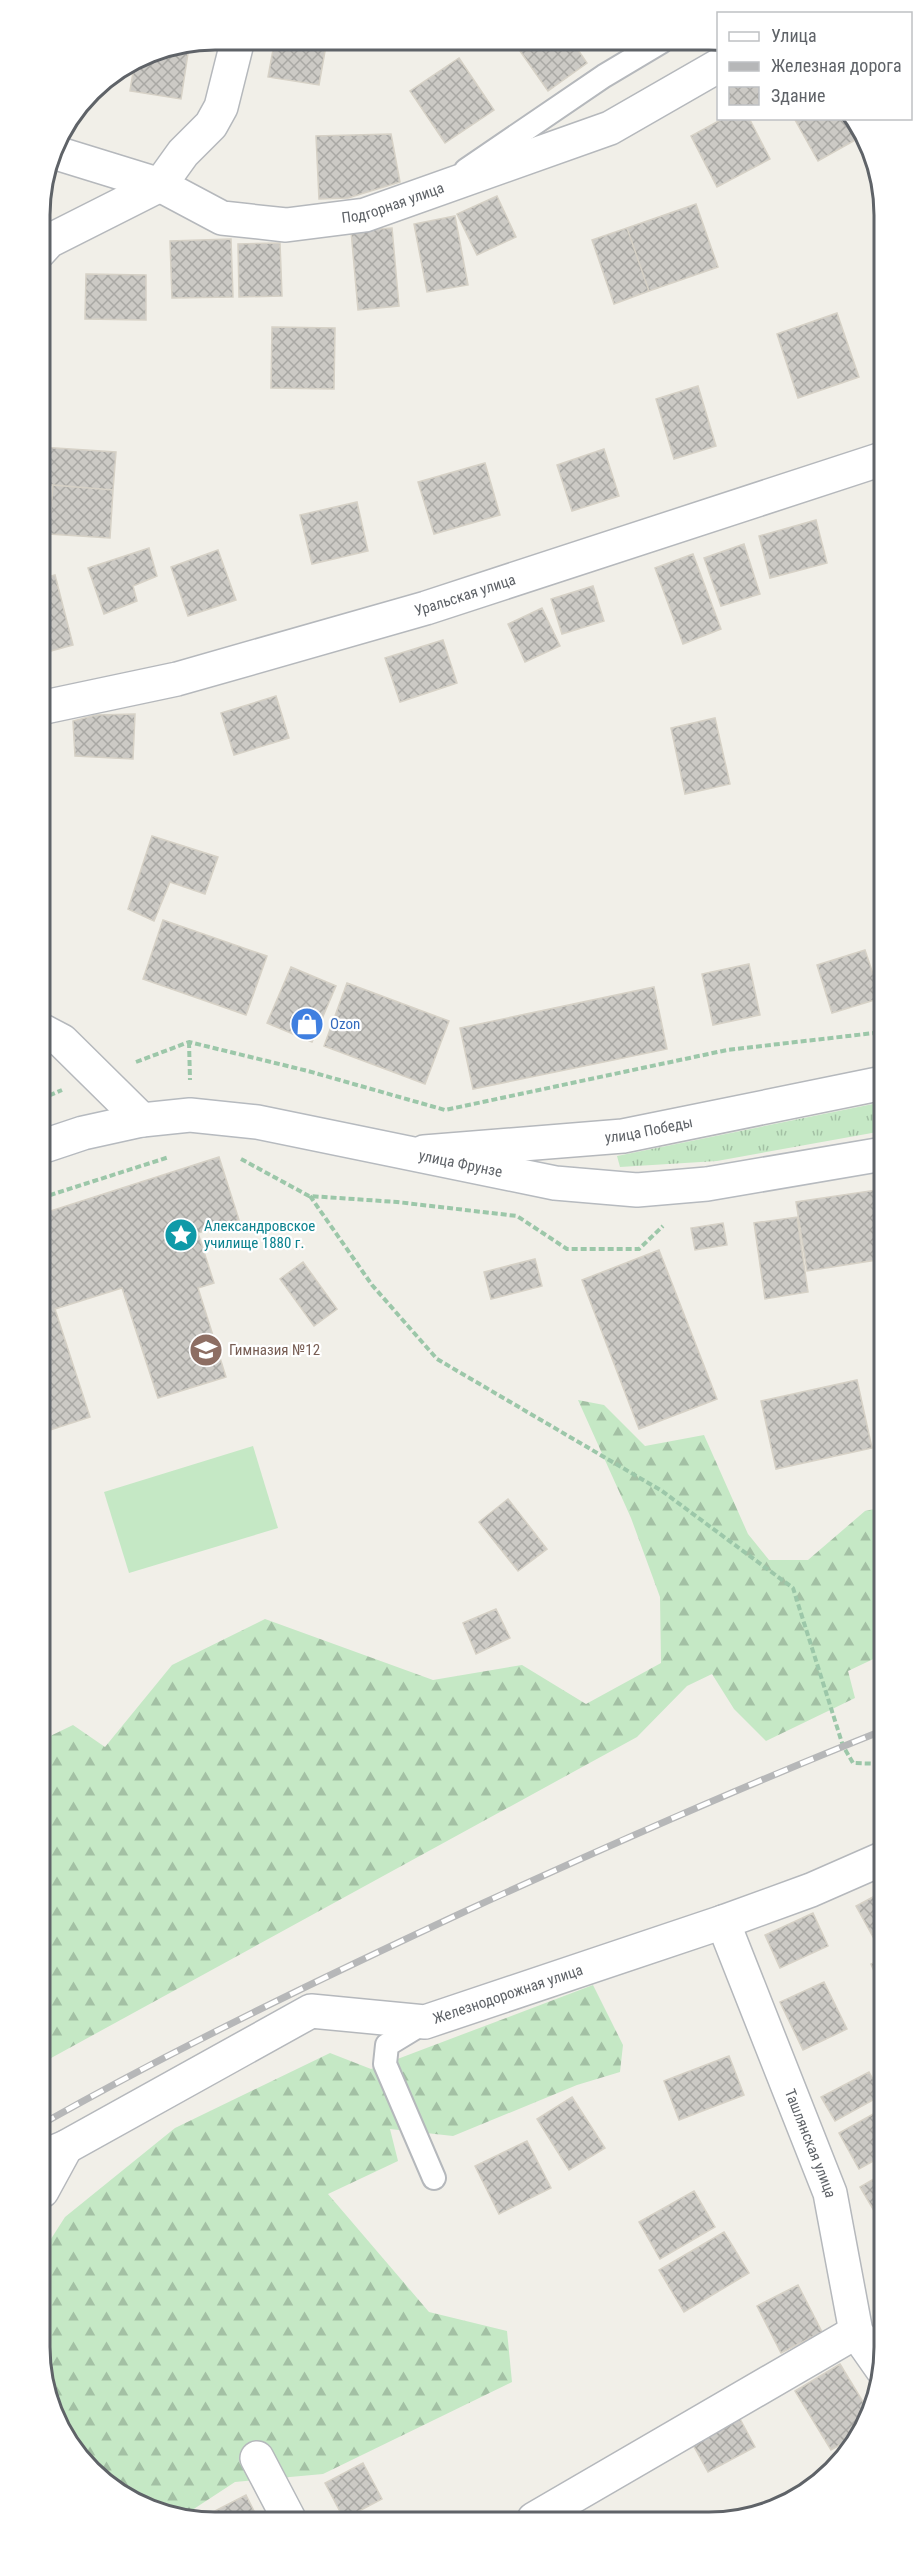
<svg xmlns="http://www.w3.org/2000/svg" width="924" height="2561" viewBox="0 0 924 2561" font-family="'Roboto Condensed',sans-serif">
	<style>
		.grass { fill: url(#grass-tufts) }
		.forest { fill: url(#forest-firs) }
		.pitch { fill: #c5e8c5 }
		.building { fill: url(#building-cross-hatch); stroke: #d6d1c6; stroke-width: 1.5 }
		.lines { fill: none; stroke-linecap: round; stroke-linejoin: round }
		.service-casing { stroke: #b5b8bc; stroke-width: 26 }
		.minor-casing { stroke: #b5b8bc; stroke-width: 36 }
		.tertiary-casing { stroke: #b5b8bc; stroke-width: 36 }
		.secondary-casing { stroke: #b6babf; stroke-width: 36 }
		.path { stroke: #9cc7a9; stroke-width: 4; stroke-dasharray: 6 3; stroke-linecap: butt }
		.service { stroke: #fff; stroke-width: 22 }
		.minor { stroke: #fff; stroke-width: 33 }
		.tertiary { stroke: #fff; stroke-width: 33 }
		.secondary { stroke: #fff; stroke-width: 33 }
		.rail-casing { stroke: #b6b7b8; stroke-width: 7 }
		.rail { stroke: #fff; stroke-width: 4.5; stroke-dasharray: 14; stroke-linecap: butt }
		.labels { text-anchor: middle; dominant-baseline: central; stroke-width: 4.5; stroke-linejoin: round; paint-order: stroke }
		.street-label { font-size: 15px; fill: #5f6368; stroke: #fff }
		.shop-label { font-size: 15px; fill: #366cbe; stroke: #fff; text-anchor: start }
		.culture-label { font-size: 15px; fill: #0d838f; stroke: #fff; text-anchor: start }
		.education-label { font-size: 15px; fill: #785e54; stroke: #fff; text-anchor: start }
		.rim { fill: none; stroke: #5f6368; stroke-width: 3 }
	</style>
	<defs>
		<pattern id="grass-tufts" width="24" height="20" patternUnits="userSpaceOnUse" patternTransform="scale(1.5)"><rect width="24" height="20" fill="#c5e8c5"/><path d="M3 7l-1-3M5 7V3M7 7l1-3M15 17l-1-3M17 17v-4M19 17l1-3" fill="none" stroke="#a3c0a4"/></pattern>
		<pattern id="forest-firs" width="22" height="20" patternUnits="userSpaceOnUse" patternTransform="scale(1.5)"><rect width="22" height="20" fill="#c5e8c5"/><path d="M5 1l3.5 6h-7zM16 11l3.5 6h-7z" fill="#a3c0a4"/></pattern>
		<pattern id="building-cross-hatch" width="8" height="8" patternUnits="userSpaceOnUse" patternTransform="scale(1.5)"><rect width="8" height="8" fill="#cccac5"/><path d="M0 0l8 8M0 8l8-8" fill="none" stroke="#a9a8a4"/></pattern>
	</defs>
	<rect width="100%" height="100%" fill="#f1efe8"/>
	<path class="grass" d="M883,1102V1131L717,1161L620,1167L617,1156Z"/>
	<path class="forest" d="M578,1400L604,1405L645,1446L704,1435L748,1534L769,1560H808L865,1511L883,1507L884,1654L848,1671L855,1698L766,1741L734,1709L712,1674L687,1686L637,1737L42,2063V1740L73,1725L105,1747L172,1665L265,1619L433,1680L522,1665L586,1704L661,1663L660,1597L631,1518Z
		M593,1985L623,2045L620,2072L577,2085L453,2136L390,2129L398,2161L328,2194L429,2312L507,2331L512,2382L323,2474L235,2482L180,2518L91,2471L42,2381V2253L65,2217L175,2128L330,2053L371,2069Z"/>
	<path class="pitch" d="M253,1446L278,1528L129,1573L104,1492Z"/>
	<path class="building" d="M275,39L327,40L319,85L268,77Z
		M513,41H572L587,63L548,91Z
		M180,46L189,47L181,99L130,91L135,60L148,52Z
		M459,58L494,110L445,143L410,91Z
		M724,118H749L770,159L717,187L691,136Z
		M794,118H849L859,138L818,161Z
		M391,134L400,182L348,198L319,199L316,136Z
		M497,196L516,237L477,255L457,214Z
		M696,204L718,267L649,291L627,228Z
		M455,216L468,285L427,292L414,224Z
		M392,228L399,306L358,310L351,231Z
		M627,228L649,291L614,304L592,240Z
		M231,239L233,297L172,298L170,241Z
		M280,243L282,296L239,297L238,244Z
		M86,274L146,275V320L85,319Z
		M837,313L859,377L798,398L777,334Z
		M272,327L335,328L334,389L271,388Z
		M698,386L716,446L674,459L656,399Z
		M40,447L116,452L113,490L40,484Z
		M604,449L619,496L572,511L557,465Z
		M485,463L500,515L434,534L418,482Z
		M53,485L113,490L110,538L49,534Z
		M357,502L368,551L312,564L300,515Z
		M816,520L827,563L770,578L759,536Z
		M744,544L760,594L721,606L704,558Z
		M149,548L157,576L133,586L137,601L104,614L88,568Z
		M218,550L236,600L188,616L171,567Z
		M693,554L721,629L683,644L655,568Z
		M55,575L73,645L40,654V579Z
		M593,586L604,621L562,634L551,599Z
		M542,608L560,646L525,662L508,624Z
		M443,640L457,683L400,702L385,658Z
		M276,696L289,738L234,755L221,713Z
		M135,714L133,759L75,756L73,721L96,715Z
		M715,718L730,784L685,794L671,728Z
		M152,836L218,857L205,894L170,882L154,921L128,909Z
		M163,920L267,956L246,1015L143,979Z
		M865,950L881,998L832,1013L817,965Z
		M749,964L760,1015L713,1025L702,974Z
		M291,967L336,986L312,1042L267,1023Z
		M347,983L449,1021L425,1084L324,1046Z
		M654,987L667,1049L473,1089L460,1028Z
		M219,1157L239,1220L198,1233L214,1283L198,1288L226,1377L158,1398L122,1288L55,1309L90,1417L41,1433V1214Z
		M883,1189V1259L807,1271L796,1202Z
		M797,1217L808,1292L765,1299L754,1223Z
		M723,1223L727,1245L695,1250L691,1228Z
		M659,1250L717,1399L639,1429L582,1280Z
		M535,1259L542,1286L491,1299L484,1272Z
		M303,1262L337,1309L314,1326L280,1279Z
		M857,1380L872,1448L776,1469L761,1401Z
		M883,1418V1462L875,1420Z
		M508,1499L547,1549L518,1571L479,1522Z
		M496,1609L510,1638L476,1654L463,1623Z
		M884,1891V1941L877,1944L856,1906Z
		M813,1913L828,1946L780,1968L765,1935Z
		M884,1958V1994L871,1964Z
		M824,1982L847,2029L803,2050L780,2002Z
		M729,2056L744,2095L679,2120L664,2081Z
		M869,2072L882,2095L835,2121L821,2097Z
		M572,2097L605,2148L569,2170L537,2119Z
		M884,2108V2155L859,2169L839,2133Z
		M527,2141L551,2188L499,2214L475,2166Z
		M884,2173V2218L880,2221L860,2187Z
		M694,2191L715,2227L660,2259L639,2222Z
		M724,2232L749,2273L684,2312L659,2270Z
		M798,2285L822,2332L781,2353L757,2306Z
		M840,2364L871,2415L859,2434L831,2450L795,2391Z
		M739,2417L755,2447L708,2472L692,2443Z
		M363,2463L382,2499L344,2519L325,2483Z
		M246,2495L258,2519H204L203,2517Z"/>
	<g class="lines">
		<defs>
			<path id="service" d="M466,170L604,76L661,42
				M425,2022L387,2045L385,2064L434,2178"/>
			<g id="minor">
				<path id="s1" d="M53,152L160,185L222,218L286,225L365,215L610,128L718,66"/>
				<path d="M39,252L49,241L160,185L183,153L211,125L221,107L238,39"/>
				<path id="s2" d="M40,708L177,679L426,608L882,459"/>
				<path id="s3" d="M723,1922L830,2193L856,2332L882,2369"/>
				<path id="s4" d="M42,2157L66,2147L311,2011L425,2022L723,1922L811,1890L884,1858"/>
				<path d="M42,2191L66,2147"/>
				<path d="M257,2458L289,2519"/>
				<path d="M534,2519L856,2332"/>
			</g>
			<g id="tertiary">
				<path d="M41,1030L62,1041L142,1120"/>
				<path id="s5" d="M424,1152L623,1136L883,1083"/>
			</g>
			<g id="secondary">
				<path id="s6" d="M41,1147L83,1133L142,1120L190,1115L257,1122L555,1183L637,1190L707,1184L883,1154"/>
			</g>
		</defs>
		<use href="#service" class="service-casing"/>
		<use href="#minor" class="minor-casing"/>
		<use href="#tertiary" class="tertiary-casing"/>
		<use href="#secondary" class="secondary-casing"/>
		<path class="path" d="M189,1042L190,1080
			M136,1062L189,1042L308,1071L445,1110L727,1050L883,1032
			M41,1099L62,1090
			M241,1159L309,1196L397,1202L517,1216L567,1249H639L663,1226
			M310,1196L372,1285L437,1359L662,1491L793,1588L843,1746L853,1763L884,1764
			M41,1198L169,1157"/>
		<use href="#service" class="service"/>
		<use href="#minor" class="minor"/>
		<use href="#tertiary" class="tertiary"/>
		<use href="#secondary" class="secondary"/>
		<defs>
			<path id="rail" d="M42,2124C180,2046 324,1977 468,1910C605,1847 743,1786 884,1730"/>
		</defs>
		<use href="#rail" class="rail-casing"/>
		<use href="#rail" class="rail"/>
	</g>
	<defs>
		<symbol id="shop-disc" viewBox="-11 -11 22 22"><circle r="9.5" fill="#3f7fe0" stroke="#fff"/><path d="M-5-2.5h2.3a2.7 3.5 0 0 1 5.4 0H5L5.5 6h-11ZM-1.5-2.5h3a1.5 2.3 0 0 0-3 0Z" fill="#fff"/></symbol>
		<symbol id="sight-disc" viewBox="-11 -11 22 22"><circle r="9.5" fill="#0f9aa8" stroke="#fff"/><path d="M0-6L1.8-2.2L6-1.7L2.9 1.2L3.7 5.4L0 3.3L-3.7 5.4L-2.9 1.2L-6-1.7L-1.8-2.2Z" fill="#fff"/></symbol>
		<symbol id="school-disc" viewBox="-11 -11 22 22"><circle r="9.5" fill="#8d6e63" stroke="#fff"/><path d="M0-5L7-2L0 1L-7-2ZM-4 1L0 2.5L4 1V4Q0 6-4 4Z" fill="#fff"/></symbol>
	</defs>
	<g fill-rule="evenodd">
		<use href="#shop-disc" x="288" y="1005" width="38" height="38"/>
		<use href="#sight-disc" x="162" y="1216" width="38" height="38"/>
		<use href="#school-disc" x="187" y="1331" width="38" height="38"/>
	</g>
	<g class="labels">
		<g class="street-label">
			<text stroke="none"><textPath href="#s1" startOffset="356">Подгорная улица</textPath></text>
			<text stroke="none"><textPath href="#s2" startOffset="440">Уральская улица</textPath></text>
			<text stroke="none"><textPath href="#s5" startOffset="226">улица Победы</textPath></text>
			<text stroke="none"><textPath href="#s6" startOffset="428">улица Фрунзе</textPath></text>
			<text stroke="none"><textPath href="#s4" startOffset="508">Железнодорожная улица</textPath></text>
			<text stroke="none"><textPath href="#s3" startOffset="238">Ташлянская улица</textPath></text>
		</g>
		<g class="shop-label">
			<text x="330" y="1024">Ozon</text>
		</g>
		<g class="culture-label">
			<text x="204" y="1226">Александровское<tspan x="204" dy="17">училище 1880 г.</tspan></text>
		</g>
		<g class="education-label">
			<text x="229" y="1350">Гимназия №12</text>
		</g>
	</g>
	<path d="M0 0H924V2561H0ZM215 50H709A165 165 0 0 1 874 215V2347A165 165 0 0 1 709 2512H215A165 165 0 0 1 50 2347V215A165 165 0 0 1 215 50Z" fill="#fff" fill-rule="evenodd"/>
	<path class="rim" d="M215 50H709A165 165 0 0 1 874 215V2347A165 165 0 0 1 709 2512H215A165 165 0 0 1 50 2347V215A165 165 0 0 1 215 50Z"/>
	<rect x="717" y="12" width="195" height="108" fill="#ffffff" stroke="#bfc1c3" stroke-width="1.5"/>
	<rect x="729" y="32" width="30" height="9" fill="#ffffff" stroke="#bfc1c3" stroke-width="1.5"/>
	<text x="771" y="42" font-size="18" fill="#5f6368">Улица</text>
	<rect x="729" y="62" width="30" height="9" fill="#b6b7b8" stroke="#bfc1c3" stroke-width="1.5"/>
	<text x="771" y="72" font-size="18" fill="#5f6368">Железная дорога</text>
	<rect x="729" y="87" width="30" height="18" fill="url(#building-cross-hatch)" stroke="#bfc1c3" stroke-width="1.5"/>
	<text x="771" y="102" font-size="18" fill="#5f6368">Здание</text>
</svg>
